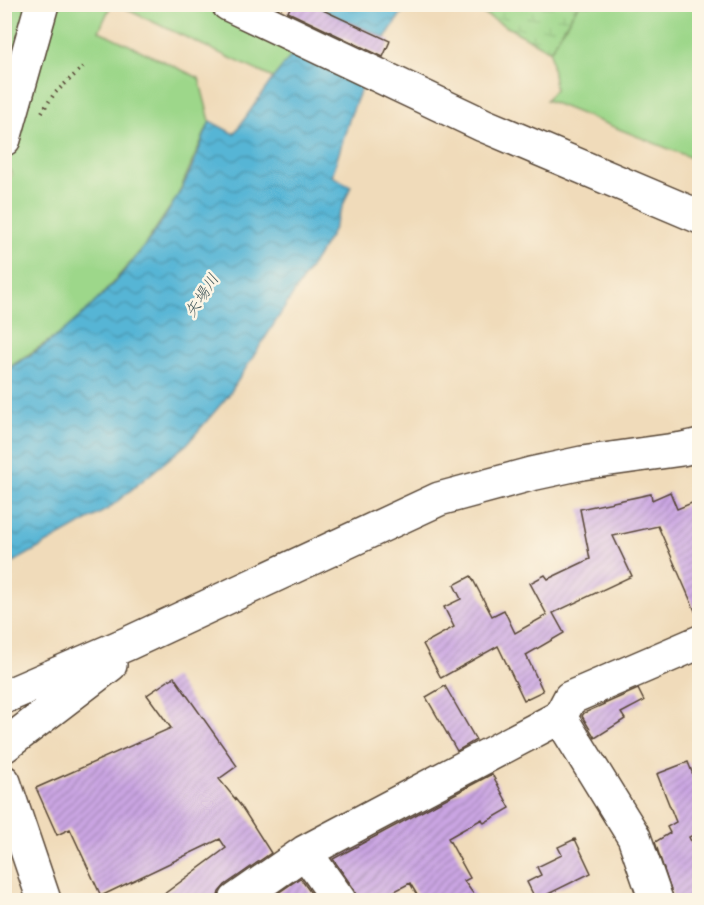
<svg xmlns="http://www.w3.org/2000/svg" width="704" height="905" viewBox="0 0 704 905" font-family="Delius,'Klee One',sans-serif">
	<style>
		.grass { fill: #9dd78a; stroke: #6c8054; stroke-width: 1.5 }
		.wetland { fill: url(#wetland-marsh); stroke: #6c8054; stroke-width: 1.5 }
		.water { fill: url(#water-waves); stroke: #49707a; stroke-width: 1.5 }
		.building { fill: url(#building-hatch) }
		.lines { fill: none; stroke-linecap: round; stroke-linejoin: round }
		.minor-casing { stroke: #564535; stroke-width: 36 }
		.path { stroke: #564535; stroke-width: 4; stroke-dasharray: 1.5 4.5; stroke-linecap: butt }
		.minor { stroke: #fff; stroke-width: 33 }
		.labels { text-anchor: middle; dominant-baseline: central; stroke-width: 5; stroke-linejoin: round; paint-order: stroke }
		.water-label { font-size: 16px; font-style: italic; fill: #455b5e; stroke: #fcf5e5 }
	</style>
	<defs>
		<pattern id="wetland-marsh" width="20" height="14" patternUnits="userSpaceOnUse" patternTransform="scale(1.5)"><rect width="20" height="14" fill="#9dd78a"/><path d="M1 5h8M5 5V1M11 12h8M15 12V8" fill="none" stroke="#88b977"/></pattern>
		<pattern id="water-waves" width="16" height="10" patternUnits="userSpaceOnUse" patternTransform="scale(1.5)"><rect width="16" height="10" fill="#57b5d5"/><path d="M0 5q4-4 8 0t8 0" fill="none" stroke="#4993ac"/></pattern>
		<pattern id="building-hatch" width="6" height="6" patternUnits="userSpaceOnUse" patternTransform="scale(1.5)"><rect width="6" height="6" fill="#caa5e3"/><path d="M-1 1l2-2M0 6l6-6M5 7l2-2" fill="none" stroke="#a587b7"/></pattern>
	</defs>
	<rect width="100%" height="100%" fill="#fcf5e5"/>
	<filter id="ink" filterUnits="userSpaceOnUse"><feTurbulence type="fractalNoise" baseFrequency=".0167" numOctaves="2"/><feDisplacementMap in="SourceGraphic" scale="12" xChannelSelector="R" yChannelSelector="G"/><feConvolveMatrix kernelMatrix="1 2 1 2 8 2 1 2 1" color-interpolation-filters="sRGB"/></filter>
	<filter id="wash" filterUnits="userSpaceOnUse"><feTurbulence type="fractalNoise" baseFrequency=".008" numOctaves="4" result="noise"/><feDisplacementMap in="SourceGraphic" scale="24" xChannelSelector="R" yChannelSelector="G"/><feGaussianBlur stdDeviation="1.35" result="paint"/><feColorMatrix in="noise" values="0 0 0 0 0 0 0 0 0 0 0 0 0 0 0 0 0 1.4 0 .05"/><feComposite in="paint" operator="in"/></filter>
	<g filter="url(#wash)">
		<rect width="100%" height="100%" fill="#f0dbba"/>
		<path class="grass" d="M5,5H29L5,96Z
			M51,5H111L99,31L199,78L210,121L177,197L142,249L95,303L64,331L5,370L4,181L12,175L5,162Z
			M117,5H209L297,49L273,78Z
			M578,5H699L700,118L696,121L699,125V161L546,100L555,89L550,51Z"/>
		<path class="wetland" d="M468,5L578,4V5L550,51Z"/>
		<path class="water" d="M318,4L407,5L385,38L318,8Z
			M297,49L365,79L350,117L332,176L351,186L331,235L228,396L187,444L108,509L5,567V370C73,334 139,264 177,197C191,174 200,146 210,121L234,134L273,78Z"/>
		<g id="blocks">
			<path class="building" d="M292,4H310L390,41L383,57L288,12Z
				M670,492L677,509L699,500V620L658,526L613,536L632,576L553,613L564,633L526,655L543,691L524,700L498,646L441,678L423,644L454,627L444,607L461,599L454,585L471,576L492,616L504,610L515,633L547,615L530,583L545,575L548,579L590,559L580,509L651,494L652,500Z
				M174,677L237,766L219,779L241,806L271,853L225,885L219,892L217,900H156L226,848L220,839L101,896L70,829L57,835L36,788L171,728L147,695Z
				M445,686L476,740L457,751L426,697Z
				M638,689L644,701L621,713L625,719L595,738L582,716L584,713Z
				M688,762L699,790V832L689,837L699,858V900H674L655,842L670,833L667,827L676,822L657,774Z
				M492,774L510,808L484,823L482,819L448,838L470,878L464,881L478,900H420L410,883L378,900H357L354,889L333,859Z
				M575,839L591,873L536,900L527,882L541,875L537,867L562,855L558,847Z
				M300,878L316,900H268Z"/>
		</g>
	</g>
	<g filter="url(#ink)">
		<use href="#blocks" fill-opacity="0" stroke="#564535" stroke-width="1.5"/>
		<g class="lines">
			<defs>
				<path id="minor" d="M228,4L483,125L700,217
					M4,139L42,4
					M4,697L129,643L439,499L531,474L582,463L682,449L700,445
					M560,717L634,837L656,900
					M4,746L110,665
					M4,782L44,900
					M305,852L339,900
					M236,900L305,852L560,717L570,698L700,642"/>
			</defs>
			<use href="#minor" class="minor-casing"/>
			<path class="path" d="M42,112L54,94L86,64
				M4,173L12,166"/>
			<use href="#minor" class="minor"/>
		</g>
	</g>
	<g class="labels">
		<g class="water-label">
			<text transform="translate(201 295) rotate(-57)">矢場川</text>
		</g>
	</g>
	<rect width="704" height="905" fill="none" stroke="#fcf5e5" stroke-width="24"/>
</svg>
